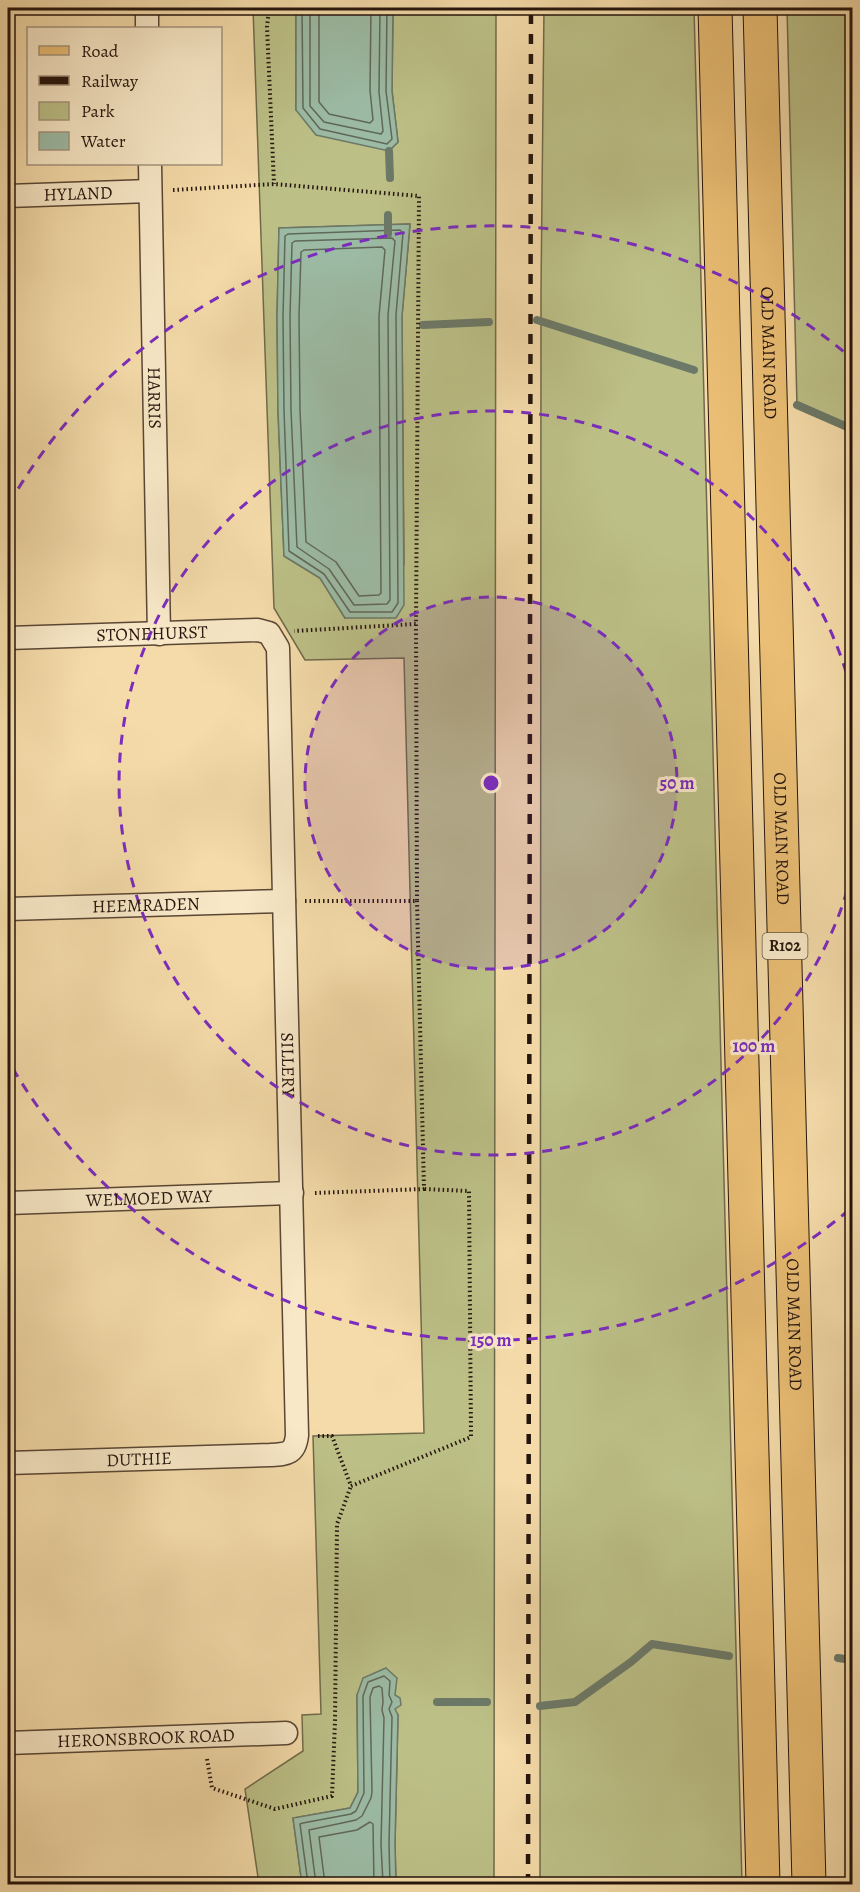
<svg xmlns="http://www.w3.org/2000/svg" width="860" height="1892" viewBox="0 0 860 1892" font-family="Alegreya,serif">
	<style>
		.green { fill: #bcc087; stroke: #706a4a; stroke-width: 1.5; fill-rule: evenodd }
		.water { fill: #9cbba5; stroke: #6c7968; stroke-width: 1.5 }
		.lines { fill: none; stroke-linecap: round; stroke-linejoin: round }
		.shore { stroke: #606859; stroke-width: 1.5 }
		.stream { stroke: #6c7968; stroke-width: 8 }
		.street-casing { stroke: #594634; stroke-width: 25 }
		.primary-casing { stroke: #25150d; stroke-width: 35 }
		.path { stroke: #25150d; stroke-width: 4; stroke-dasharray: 1.5 3; stroke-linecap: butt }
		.street { stroke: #f8e8c7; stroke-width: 22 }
		.primary { stroke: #eabe74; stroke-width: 33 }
		.rail { stroke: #25150d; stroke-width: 4.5; stroke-dasharray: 10 10; stroke-linecap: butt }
		.ring { fill: none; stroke: #7b2cbf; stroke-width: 3; stroke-dasharray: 10 8 }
		.labels { text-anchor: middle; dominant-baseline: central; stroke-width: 6; stroke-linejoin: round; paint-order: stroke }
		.shield { fill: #f8e8c7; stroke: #645445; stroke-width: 1.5 }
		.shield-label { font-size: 16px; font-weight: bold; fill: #25150d }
		.street-label { font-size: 18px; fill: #25150d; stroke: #f8e8c7 }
		.centre { fill: #7b2cbf; stroke: #f8e8c7; stroke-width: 3 }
		.ring-label { font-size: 18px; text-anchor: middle; font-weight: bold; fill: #7b2cbf; stroke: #f8e8c7; stroke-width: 6; stroke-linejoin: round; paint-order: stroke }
	</style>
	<rect width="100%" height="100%" fill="#f4dba9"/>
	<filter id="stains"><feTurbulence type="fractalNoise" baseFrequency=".00333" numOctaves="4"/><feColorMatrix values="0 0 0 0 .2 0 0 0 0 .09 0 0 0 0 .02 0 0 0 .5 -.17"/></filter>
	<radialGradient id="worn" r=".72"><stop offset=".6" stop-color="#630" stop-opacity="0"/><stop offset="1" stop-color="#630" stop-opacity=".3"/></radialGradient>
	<path class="green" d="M253,8H296V110L376,147L389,151L398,142L392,91L393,8H496L494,1884H396L395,1844L398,1715L357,1695L358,1792L350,1808L293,1818L302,1884H259L245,1789L303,1751L302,1715L321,1714L313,1436L424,1433L404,658L305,660L274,608ZM410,224L402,316L404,565L345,618L320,578L284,556L278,411L277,317L279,228Z
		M544,8H694L742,1884H540L541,290Z
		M787,8H852V429L797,405Z"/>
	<path class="water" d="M296,8H393L392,91L398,142L389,151L316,135L296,110Z
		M410,224L402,316L404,605L396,618H345L320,578L284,556L278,411L277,317L279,228Z
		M386,1668L397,1678L395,1695L400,1698L401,1705L395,1709L398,1715L395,1844L396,1884H302L293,1818L350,1808L358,1792L357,1695L363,1678Z"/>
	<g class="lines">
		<path class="shore" d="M302,8L303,108L320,129L387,144L392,139L386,91L387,8
			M310,8V106L324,122L381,134L383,131L379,92L380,8
			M319,8V102L329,114L370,123L373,120L370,90L371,8
			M400,230L403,233L396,315L398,603L392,612H350L324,574L289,551L284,410L283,317L285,236L288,234Z
			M392,238L395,241L388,315L390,600L387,604L354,605L329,569L297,547L291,410L290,317L292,243L295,241Z
			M382,247L385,250L379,316L381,593L379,595L359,596L336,562L306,542L300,410L299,317L301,252L304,250Z
			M308,1884L300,1824L303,1823L351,1814L356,1811L364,1793L363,1696L368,1682L384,1676L390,1681L389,1695L392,1702L389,1709L392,1717L389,1844L390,1884
			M316,1884L309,1830L356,1820L362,1816L371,1798L372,1792L370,1697L373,1688L379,1686L382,1688L383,1702L382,1710L384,1718L381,1844L383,1884
			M325,1884L319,1837L357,1830L370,1822L373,1824L374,1884"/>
		<path class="stream" d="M389,151L390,178
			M388,234V215
			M537,320L694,370
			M423,325L489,322
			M797,405L852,429
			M838,1658L852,1660
			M437,1702H487
			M540,1706L575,1702L631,1662L652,1644L729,1656"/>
		<defs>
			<g id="street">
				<path d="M147,8V28"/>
				<path id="s1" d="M150,164L159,634"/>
				<path id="s2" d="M8,196L150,191"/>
				<path id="s3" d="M8,638L258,630L269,633L278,648L297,1435C295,1454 287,1454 270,1455L8,1463"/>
				<path id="s4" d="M8,909L284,901"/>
				<path id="s5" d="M8,1203L292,1193"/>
				<path id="s6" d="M8,1743L286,1733"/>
			</g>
			<g id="primary">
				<path d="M715,8L763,1884"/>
				<path id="s7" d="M760,8L809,1884"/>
			</g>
		</defs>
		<use href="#street" class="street-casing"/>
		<use href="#primary" class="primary-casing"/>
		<path class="path" d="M269,8L267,27L274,184
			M173,190L274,184L419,196L416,624L294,631
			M305,901H417L416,624
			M315,1193L424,1189L417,901
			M318,1436H332L351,1486L471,1437L469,1191L424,1189
			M207,1759L212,1788L275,1809L332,1796L335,1721L337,1524L351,1486"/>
		<use href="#street" class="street"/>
		<use href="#primary" class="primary"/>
		<path class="rail" d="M528,1884L531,8"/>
	</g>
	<circle cx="491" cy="783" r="186" fill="#7b2cbf" fill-opacity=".12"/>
	<g class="ring">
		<circle cx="491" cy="783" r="186"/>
		<path d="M852 873A372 372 0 1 1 852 693"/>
		<path d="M849 1210A557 557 0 0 1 9 1062M9 504A557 557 0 0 1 849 356"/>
	</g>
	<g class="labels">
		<rect class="shield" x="762.5" y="933" width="45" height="26" rx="4.5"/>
		<g class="shield-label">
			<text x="785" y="946">R102</text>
		</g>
		<g class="street-label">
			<text stroke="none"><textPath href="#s2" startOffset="70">HYLAND</textPath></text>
			<text stroke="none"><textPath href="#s7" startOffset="345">OLD MAIN ROAD</textPath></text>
			<text stroke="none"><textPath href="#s1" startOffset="234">HARRIS</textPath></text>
			<text stroke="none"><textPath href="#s3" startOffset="144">STONEHURST</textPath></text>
			<text stroke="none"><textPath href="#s7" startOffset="831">OLD MAIN ROAD</textPath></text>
			<text stroke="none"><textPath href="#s4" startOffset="138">HEEMRADEN</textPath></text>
			<text stroke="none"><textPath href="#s3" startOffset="696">SILLERY</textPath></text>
			<text stroke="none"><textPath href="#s5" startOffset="141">WELMOED WAY</textPath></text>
			<text stroke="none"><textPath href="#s7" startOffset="1317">OLD MAIN ROAD</textPath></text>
			<text transform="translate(139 1459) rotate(-2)">DUTHIE</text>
			<text stroke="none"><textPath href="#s6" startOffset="138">HERONSBROOK ROAD</textPath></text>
		</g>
	</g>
	<circle cx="491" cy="783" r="9" class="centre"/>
	<g class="ring-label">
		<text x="677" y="789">50 m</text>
		<text x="754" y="1052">100 m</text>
		<text x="491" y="1346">150 m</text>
	</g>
	<rect width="860" height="1892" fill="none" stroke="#f4dba9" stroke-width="30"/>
	<rect x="9" y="9" width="842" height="1874" fill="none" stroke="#25150d" stroke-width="3"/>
	<rect x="15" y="15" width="830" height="1862" fill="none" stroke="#25150d" stroke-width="1.5"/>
	<rect x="27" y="27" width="195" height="138" fill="#f8e8c7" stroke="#a4947d" stroke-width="1.5"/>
	<rect x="39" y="46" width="30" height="9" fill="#eabe74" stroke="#a4947d" stroke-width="1.5"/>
	<text x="81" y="57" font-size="18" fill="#25150d">Road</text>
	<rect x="39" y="76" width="30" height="9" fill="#25150d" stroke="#a4947d" stroke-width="1.5"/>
	<text x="81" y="87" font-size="18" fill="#25150d">Railway</text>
	<rect x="39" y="102" width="30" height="18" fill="#bcc087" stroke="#a4947d" stroke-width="1.5"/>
	<text x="81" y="117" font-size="18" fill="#25150d">Park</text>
	<rect x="39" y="132" width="30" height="18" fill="#9cbba5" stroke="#a4947d" stroke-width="1.5"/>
	<text x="81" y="147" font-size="18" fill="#25150d">Water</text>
	<rect width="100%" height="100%" filter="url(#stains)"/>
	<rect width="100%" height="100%" fill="url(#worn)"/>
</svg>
